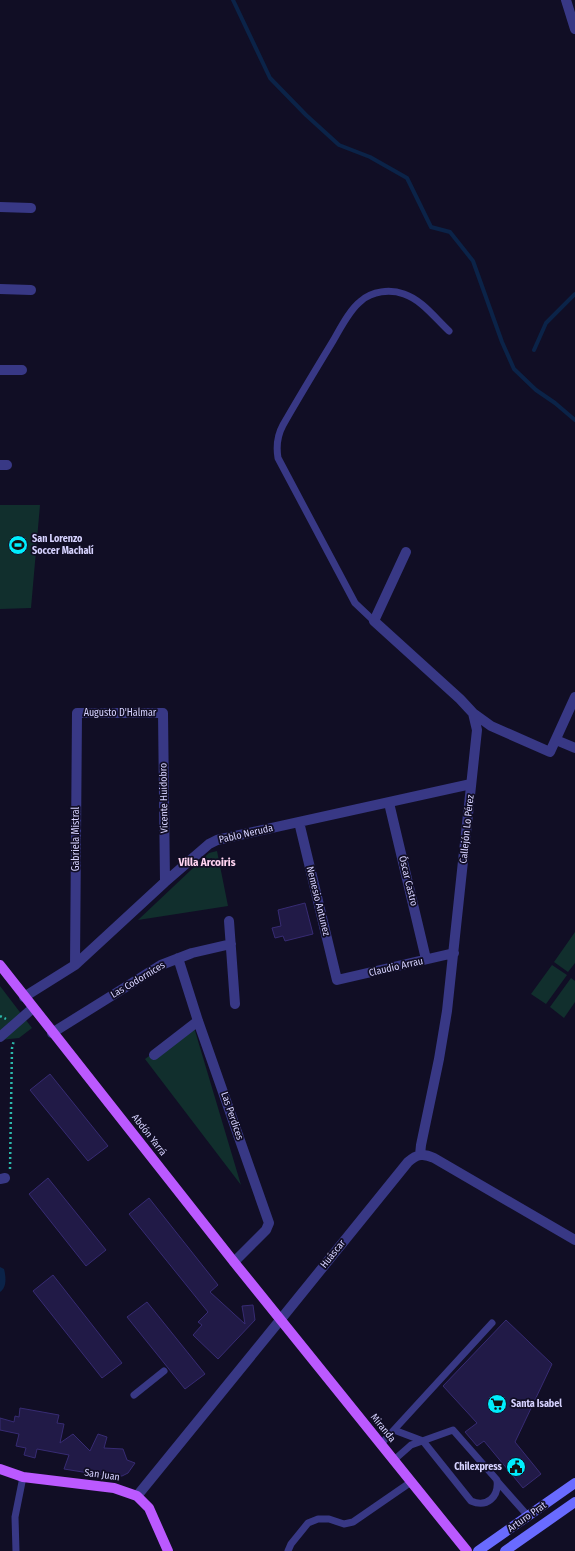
<svg xmlns="http://www.w3.org/2000/svg" width="575" height="1551" viewBox="0 0 575 1551" font-family="'Fira Sans Condensed',sans-serif">
	<style>
		.green { fill: #112f2d }
		.water { fill: #0b2348 }
		.lines { fill: none; stroke-linecap: round; stroke-linejoin: round }
		.stream { stroke: #0b2348; stroke-width: 4 }
		.building { fill: #211a47; stroke: #372b73 }
		.path { stroke: #2cb9ac; stroke-width: 2.5; stroke-dasharray: 2 3; stroke-linecap: butt }
		.service { stroke: #383885; stroke-width: 7 }
		.minor { stroke: #383885; stroke-width: 10 }
		.tertiary { stroke: #383885; stroke-width: 10 }
		.secondary { stroke: #696bff; stroke-width: 10 }
		.primary { stroke: #bb59ff; stroke-width: 10 }
		.labels { text-anchor: middle; dominant-baseline: central; stroke-width: 3.5; stroke-linejoin: round; paint-order: stroke }
		.poi-label { font-size: 10px; font-weight: bold; fill: #d6d2ff; stroke: #110e25; text-anchor: start }
		.street-label { font-size: 10px; fill: #d6d2ff; stroke: #110e25 }
		.neighbourhood-label { font-size: 11px; font-weight: bold; fill: #ffd4f1; stroke: #110e25 }
	</style>
	<rect width="100%" height="100%" fill="#110e25"/>
	<path class="green" d="M0,505H40L31,608L0,609Z
		M217,851L228,906L138,920L209,853Z
		M575,932V963L568,972L554,962Z
		M552,965L567,975L546,1004L531,994Z
		M571,978L575,981V1002L564,1018L550,1007Z
		M0,986L32,1028L19,1038L0,1040Z
		M193,1024L241,1185L145,1059Z"/>
	<path class="water" d="M0,1267L4,1269C6,1277 7,1287 0,1292Z"/>
	<g class="lines">
		<path class="stream" d="M233,0L270,78L306,115L339,145L370,157L407,178L431,227L450,232L473,261L502,342L514,369L536,390L555,403L575,420
			M534,350L546,323L575,294"/>
	</g>
	<path class="building" d="M305,903L313,934L285,941L283,936L275,938L272,928L281,926L278,910Z
		M50,1074L108,1146L88,1161L30,1090Z
		M48,1178L106,1250L86,1266L29,1194Z
		M149,1198L218,1285L210,1292L245,1324L242,1306L253,1305L255,1320L218,1359L193,1335L202,1325L198,1322L208,1312L129,1214Z
		M53,1275L122,1363L102,1378L33,1291Z
		M147,1302L205,1374L185,1389L127,1317Z
		M506,1320L552,1364L515,1442L541,1474L523,1488L484,1441L477,1446L465,1432L477,1423L443,1386Z
		M20,1408L59,1415L57,1423L64,1424L60,1443L73,1434L90,1451L98,1434L107,1437L104,1448L123,1449L127,1460L135,1463L128,1473L122,1476L95,1474L64,1469L69,1455L37,1449L35,1458L24,1455L26,1448L16,1446L19,1434L0,1430V1418L14,1422L15,1416L19,1417Z"/>
	<g class="lines">
		<path class="path" d="M0,1016L6,1019
			M10,1169L12,1048L14,1040"/>
		<path class="service" d="M374,621L355,603L278,458C276,446 277,436 283,425C299,397 316,369 333,341C340,329 350,309 361,301C372,291 390,289 404,294C422,300 435,318 449,331
			M134,1395L164,1371
			M381,1444L492,1323
			M394,1460L411,1445L453,1430L497,1480C499,1497 487,1508 471,1501L423,1441L394,1430
			M497,1481L528,1516
			M16,1551L15,1517L23,1477
			M288,1551L291,1544L308,1523L318,1519H329L344,1524L353,1522L411,1482"/>
		<path class="minor" d="M566,0L575,29
			M0,207L31,208
			M0,289L31,290
			M0,370H22
			M0,465H7
			M406,552L374,621L460,699L473,713L477,730L447,1011L439,1059L421,1145L420,1155
			M473,713L491,726L550,752L575,697
			M556,740L575,748
			M389,803L426,959
			M299,822L337,980L454,953
			M229,921L235,1004
			M178,958L198,1021L269,1223L266,1230L234,1262
			M75,965L77,713H163L165,882
			M24,997L75,965L165,882L209,844L217,840L471,784
			M52,1033L161,965L192,953L231,944
			M0,1037L33,1008
			M154,1055L198,1021
			M0,1179L5,1178
			M281,1319L408,1162C417,1154 423,1153 434,1158L575,1240"/>
		<path class="tertiary" d="M137,1496L281,1319"/>
		<path class="secondary" d="M478,1551L575,1483
			M505,1551L575,1502"/>
		<path class="primary" d="M0,965L234,1262L467,1551
			M0,1469L23,1477L114,1488L137,1496L149,1508L168,1551"/>
	</g>
	<defs>
		<symbol id="stadium-disc" viewBox="-11 -11 22 22"><circle r="9.5" fill="#00edfd" stroke="#110e25"/><path d="M0-5a6.5 5 0 1 0 0 10a6.5 5 0 1 0 0-10ZM-3.5-1.8h7v3.6h-7Z" fill="#111"/></symbol>
		<symbol id="supermarket-disc" viewBox="-11 -11 22 22"><circle r="9.5" fill="#00edfd" stroke="#110e25"/><path d="M-6-5.5h2.5l.6 2H6L4.5 2H-2.5L-4.4-4H-6ZM-1.5 3.2a1.3 1.3 0 1 0 .1 0ZM3 3.2a1.3 1.3 0 1 0 .1 0Z" fill="#111"/></symbol>
		<symbol id="civic-disc" viewBox="-11 -11 22 22"><circle r="9.5" fill="#00edfd" stroke="#110e25"/><path d="M-.6-6.5H3V-4.5H.6V-3L4-1V1h2V6H-6V1h2V-1L-.6-3ZM-1.2 2.5V6h2.4V2.5Z" fill="#111"/></symbol>
	</defs>
	<g fill-rule="evenodd">
		<use href="#stadium-disc" x="7" y="534" width="22" height="22"/>
		<use href="#supermarket-disc" x="486" y="1393" width="22" height="22"/>
		<use href="#civic-disc" x="505" y="1456" width="22" height="22"/>
	</g>
	<g class="labels">
		<g class="poi-label">
			<text x="32" y="539">San Lorenzo<tspan x="32" dy="12">Soccer Machalí</tspan></text>
			<text x="511" y="1404">Santa Isabel</text>
			<text x="502" y="1467" text-anchor="end">Chilexpress</text>
		</g>
		<g class="street-label">
			<text x="120" y="713">Augusto D'Halmar</text>
			<text transform="translate(164 798) rotate(-91)">Vicente Huidobro</text>
			<text transform="translate(467 829) rotate(-84)">Callejón Lo Pérez</text>
			<text transform="translate(246 834) rotate(-13)">Pablo Neruda</text>
			<text transform="translate(76 839) rotate(-90)">Gabriela Mistral</text>
			<text transform="translate(408 881) rotate(76)">Óscar Castro</text>
			<text transform="translate(318 901) rotate(76)">Nemesio Antunez</text>
			<text transform="translate(396 967) rotate(-13)">Claudio Arrau</text>
			<text transform="translate(138 980) rotate(-31)">Las Codornices</text>
			<text transform="translate(232 1116) rotate(71)">Las Perdices</text>
			<text transform="translate(149 1135) rotate(52)">Abdón Yarrá</text>
			<text transform="translate(333 1254) rotate(-51)">Huáscar</text>
			<text transform="translate(383 1428) rotate(51)">Miranda</text>
			<text transform="translate(102 1475) rotate(8)">San Juan</text>
			<text transform="translate(527 1517) rotate(-35)">Arturo Prat</text>
		</g>
		<g class="neighbourhood-label">
			<text x="207" y="862">Villa Arcoiris</text>
		</g>
	</g>
</svg>
